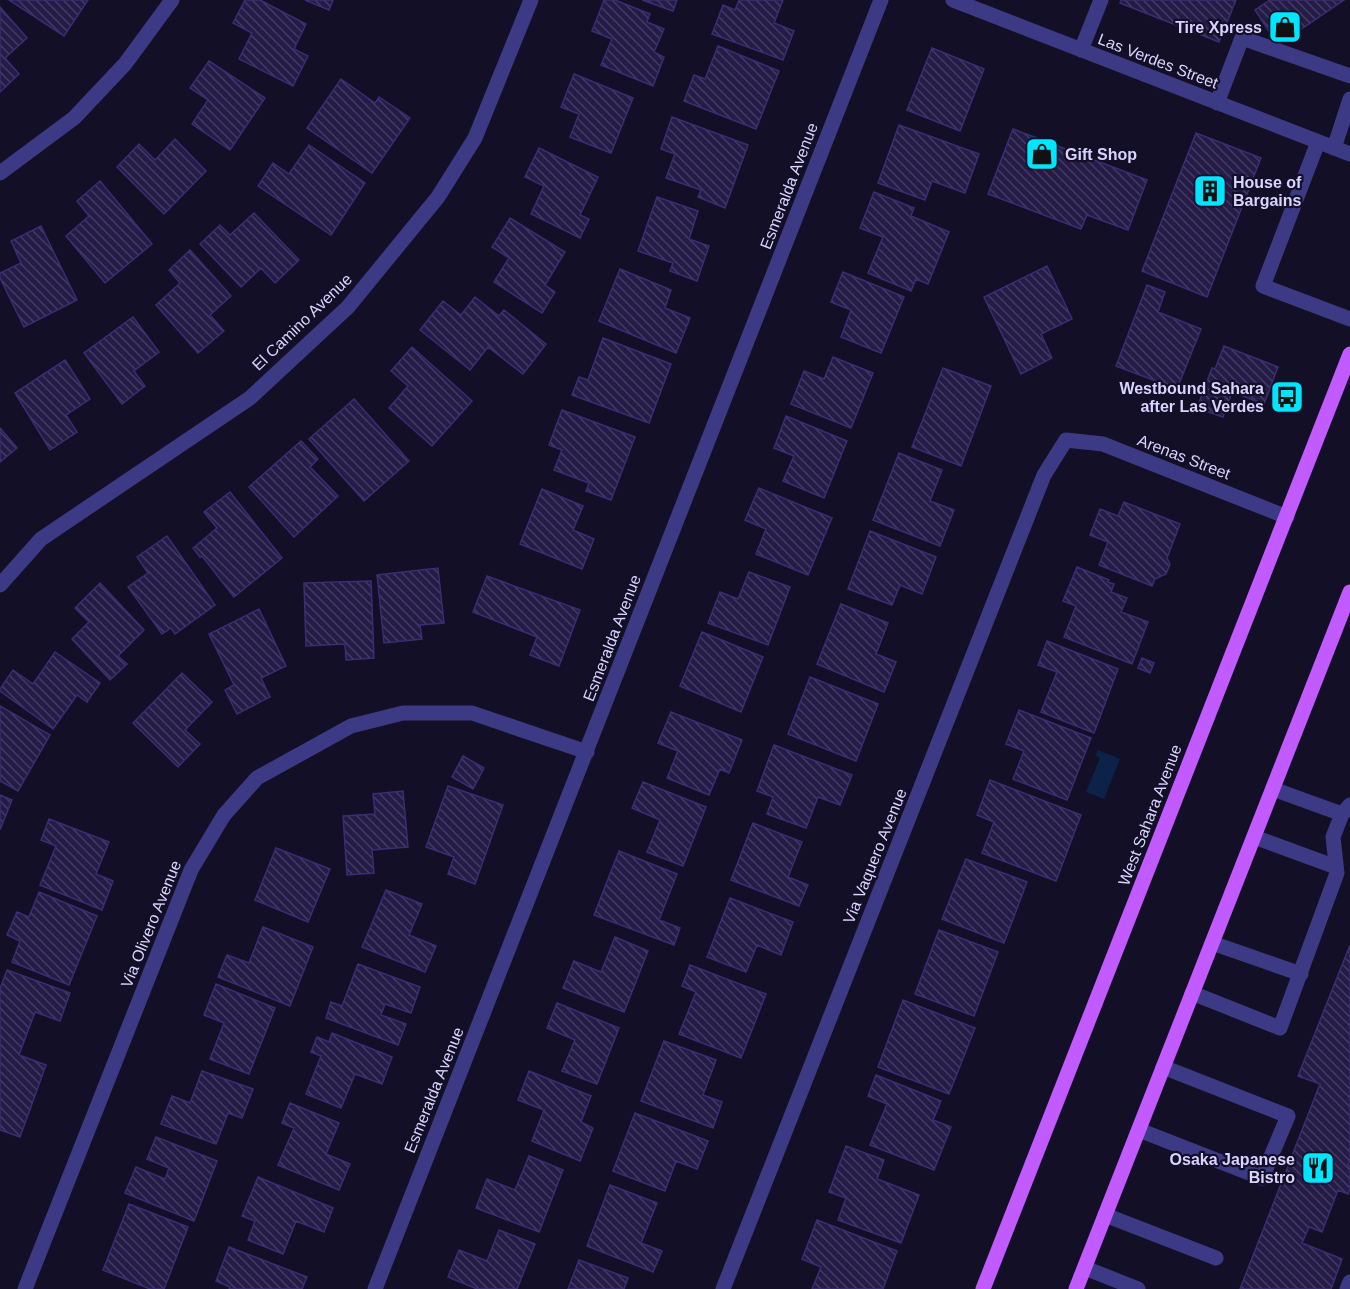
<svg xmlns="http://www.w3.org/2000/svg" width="1350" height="1289" viewBox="0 0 1350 1289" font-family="Arial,sans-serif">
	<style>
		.water { fill: #0c2248 }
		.building { fill: url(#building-back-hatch); stroke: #3b2d73; stroke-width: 1.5 }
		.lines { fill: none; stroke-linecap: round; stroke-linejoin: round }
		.minor { stroke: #3d3a85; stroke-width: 15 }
		.major { stroke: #c25bff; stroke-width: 15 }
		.labels { text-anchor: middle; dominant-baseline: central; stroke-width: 4.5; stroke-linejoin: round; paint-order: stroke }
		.poi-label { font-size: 16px; font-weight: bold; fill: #d9d4ff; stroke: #130f26; text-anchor: end }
		.street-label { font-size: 16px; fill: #d9d4ff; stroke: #130f26 }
	</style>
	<defs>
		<pattern id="building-back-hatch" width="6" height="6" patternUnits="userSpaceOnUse" patternTransform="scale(1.5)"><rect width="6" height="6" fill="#241b47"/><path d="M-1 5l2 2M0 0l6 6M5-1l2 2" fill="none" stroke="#433b63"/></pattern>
	</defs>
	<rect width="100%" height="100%" fill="#130f26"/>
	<path class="water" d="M1098,750L1120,759L1104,799L1086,792L1100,758L1095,756Z"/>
	<path class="building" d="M9,0H88L64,36Z
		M245,0H260L306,24L294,49L308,56L293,86L239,59L252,33L233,23Z
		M305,0H333L329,10Z
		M604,0H615L650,14L647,22L664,29L654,52L664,57L653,86L601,65L612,39L592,31Z
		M642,0H677L673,11Z
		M739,0H783L774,23L794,31L783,60L712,34L723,5L735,10Z
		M1121,0H1236L1219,42L1120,3Z
		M1270,0H1344L1278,45L1255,10Z
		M0,7L27,38L5,58L19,74L0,92Z
		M718,46L779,71L756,129L684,101L694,75L705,79Z
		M932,48L984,69L960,131L907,110Z
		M209,61L265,98L230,150L192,124L208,100L190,88Z
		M574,74L633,98L611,153L570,137L579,114L561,107Z
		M341,79L375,103L379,97L410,118L372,173L307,128Z
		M672,117L748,145L725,208L698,197L701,190L666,178L675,154L661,149Z
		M899,125L979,154L965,193L932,181L925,200L878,183Z
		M1013,129L1147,180L1128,230L1087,215L1081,229L988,194Z
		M1196,133L1261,158L1207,297L1142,271Z
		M175,139L206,171L164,214L117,167L139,144L155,160Z
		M309,145L365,183L331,235L258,186L273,163L289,174Z
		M539,148L598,177L580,215L589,219L580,238L531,214L544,186L525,177Z
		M100,181L152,244L105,283L66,236L89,216L77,201Z
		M874,192L914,208L911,216L949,232L928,284L916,279L911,291L868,273L883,237L860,228Z
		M657,197L698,211L689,239L709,246L697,281L670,271L673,263L638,251Z
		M254,213L299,260L275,283L261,268L241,287L200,244L220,225L230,235Z
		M510,218L565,252L545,285L555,292L542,313L494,282L509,258L492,247Z
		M41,226L77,300L24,327L0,278V273L21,263L11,241Z
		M190,250L231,296L210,315L224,331L198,353L156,305L180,283L169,270Z
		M1047,266L1072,319L1041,334L1052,358L1021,374L984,297Z
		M620,269L671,290L665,308L690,318L676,353L599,321Z
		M843,272L904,297L881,353L841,337L851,310L831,302Z
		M1147,285L1165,292L1158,312L1201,329L1177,389L1116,366Z
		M475,297L499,316L504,310L546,344L523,374L488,347L470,370L420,330L443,301L461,315Z
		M133,317L159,352L134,371L145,386L122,404L84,353Z
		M603,338L671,364L649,423L572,395L579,377L588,380Z
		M1224,346L1278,367L1264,404L1232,392L1223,417L1197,408L1212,368L1215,369Z
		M412,347L472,401L432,446L389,408L408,386L391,371Z
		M833,357L873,373L851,428L791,404L804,371L824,379Z
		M65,360L90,399L66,415L77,432L50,450L15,393Z
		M943,368L991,386L961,466L912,447Z
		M354,399L409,461L364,501L309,439Z
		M562,410L635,437L611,500L586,491L589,483L554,470L562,450L549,445Z
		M786,416L847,441L824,498L783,481L794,456L774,448Z
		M0,428L17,448L0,462Z
		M301,441L318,459L310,467L338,496L294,537L249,487Z
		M899,453L942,470L930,501L954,510L940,546L873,520Z
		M759,488L832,518L808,575L756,554L766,529L745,520Z
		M542,489L583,506L573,530L594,539L582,569L520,544Z
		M230,492L282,558L234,597L202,556L200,557L193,548L217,528L204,512Z
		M1124,502L1180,524L1167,558L1170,564L1166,574L1155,579L1152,586L1099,565L1108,542L1090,535L1100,509L1118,516Z
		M870,531L936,557L922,594L900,585L892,605L848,589Z
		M167,536L215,605L175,634L171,628L162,634L128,587L148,573L137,557Z
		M1077,567L1109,580L1108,582L1114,584L1111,592L1127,598L1121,612L1148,622L1132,664L1064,637L1076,606L1063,601Z
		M438,568L444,623L420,625L422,639L384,643L377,575Z
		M749,572L790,587L768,645L708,623L720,592L738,599Z
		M487,576L580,610L559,666L530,655L537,637L473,612Z
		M371,581L374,658L346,660L345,644L306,646L304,583Z
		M100,583L144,630L118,656L127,664L110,680L72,639L89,622L75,608Z
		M841,604L888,623L876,654L896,662L884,692L817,664Z
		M259,609L286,666L261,678L270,697L237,714L225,690L234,685L209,634Z
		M702,632L763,657L741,712L680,686Z
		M1047,641L1118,669L1094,733L1041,712L1057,672L1038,665Z
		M55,652L100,683L87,702L77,695L53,729L0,691V689L13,670L33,684Z
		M1142,658L1154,663L1150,673L1138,668Z
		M182,673L212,702L185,730L200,744L178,767L133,723Z
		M810,677L878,704L856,761L788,734Z
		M0,706L50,735L18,791L0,781Z
		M1019,710L1091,738L1067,800L1013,779L1024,751L1006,744Z
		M671,712L742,740L729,773L720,769L709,795L667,778L678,751L658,743Z
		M774,745L852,775L840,805L818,797L806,828L767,814L773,797L757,791Z
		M463,756L484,768L473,789L452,777Z
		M990,780L1081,815L1056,881L982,853L994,822L977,815Z
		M643,782L706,807L683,866L647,852L660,820L632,808Z
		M448,786L503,805L475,884L448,874L454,857L426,847Z
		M403,791L408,847L372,850L374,873L347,875L343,816L375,814L373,794Z
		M0,795L12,800L0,830Z
		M49,819L109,842L96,874L113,881L102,910L40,885L56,846L41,840Z
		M753,823L802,842L788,877L808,885L799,906L731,880Z
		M276,848L330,869L308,922L255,900Z
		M619,851L677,874L659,920L680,928L674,945L594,915Z
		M966,859L1027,882L1004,943L942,919Z
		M386,890L422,904L409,935L436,946L425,972L362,947Z
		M39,892L97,916L69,985L12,962L20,941L7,935L17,912L29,917Z
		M730,898L793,922L781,955L757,945L746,972L707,957Z
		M263,927L313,947L290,1006L218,977L227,955L249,963Z
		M939,930L998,952L974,1016L915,994Z
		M615,937L648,951L624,1012L563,988L574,961L601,972Z
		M1350,945V1159L1348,1165L1350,1166V1189L1348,1194L1338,1190L1322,1232L1309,1227L1302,1243L1342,1259L1331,1289H1240L1320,1084L1298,1076Z
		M358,964L420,987L411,1013L385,1004L381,1015L406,1024L398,1045L326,1018L331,1002L342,1006Z
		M690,965L766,994L741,1058L679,1034L696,992L682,986Z
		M7,970L70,993L60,1021L35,1012L19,1055L46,1065L20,1137L0,1130V989Z
		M216,984L275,1008L249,1074L210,1059L224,1023L204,1015Z
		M903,1000L975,1028L949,1094L878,1067Z
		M557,1003L619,1028L597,1084L562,1071L575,1040L547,1028Z
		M332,1033L392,1057L382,1084L355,1074L341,1108L306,1094L321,1056L311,1052L317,1037L329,1042Z
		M664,1041L716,1060L703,1095L722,1102L713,1128L641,1101Z
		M202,1071L253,1089L242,1118L228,1113L216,1144L161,1124L172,1096L190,1103Z
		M529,1071L591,1096L581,1122L593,1128L580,1161L532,1141L544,1110L518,1100Z
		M876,1075L941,1101L933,1120L951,1127L934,1170L870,1145L887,1104L868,1096Z
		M290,1103L339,1123L326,1154L350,1164L339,1190L278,1165L294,1128L282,1123Z
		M635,1113L708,1141L697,1169L676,1161L665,1191L613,1171Z
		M156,1137L217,1161L194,1221L125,1193L136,1167L165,1179L169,1168L147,1159Z
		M846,1146L884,1160L877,1179L919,1195L901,1243L838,1220L846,1198L829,1192Z
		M529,1156L563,1170L539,1232L476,1208L487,1179L515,1190Z
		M258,1177L333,1208L324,1232L296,1221L283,1254L248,1240L255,1221L242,1216Z
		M610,1185L657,1203L641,1243L662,1251L653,1272L587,1246Z
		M129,1204L188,1227L164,1289H150L103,1270Z
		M817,1220L897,1251L883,1289H812L821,1267L802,1259Z
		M499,1230L535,1244L517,1289H477L448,1277L459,1250L487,1261Z
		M229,1247L307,1277L302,1289H229L230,1287L216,1281Z
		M579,1260L628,1278L624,1289H568Z"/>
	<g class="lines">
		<path class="minor" d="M953,0L1350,154
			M1081,50L1101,0
			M1217,103L1242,38L1350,76
			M1318,142L1263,286L1350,319
			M1334,148L1350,99
			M0,173L74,118L125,64L172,0
			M0,585L41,539L250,398L348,307L438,197L475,138L531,0
			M1273,789L1342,814
			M1254,837L1336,867
			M1212,943L1301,974
			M1192,993L1280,1028L1337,873L1333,837L1342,814L1350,805
			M1139,1130L1262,1178L1288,1116L1163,1067
			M1105,1215L1216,1258
			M1085,1268L1138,1289
			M25,1289L191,870L224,815L257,778L351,726L403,713H472L587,752
			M375,1289L881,0
			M723,1289L1044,475L1066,440L1103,444L1287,517
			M1347,1289L1350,1282"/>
		<path class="major" d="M983,1289L1350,354
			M1076,1289L1350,592"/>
	</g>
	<defs>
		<symbol id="shop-square" viewBox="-11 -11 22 22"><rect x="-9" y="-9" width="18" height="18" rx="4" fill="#00e5ff" stroke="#130f26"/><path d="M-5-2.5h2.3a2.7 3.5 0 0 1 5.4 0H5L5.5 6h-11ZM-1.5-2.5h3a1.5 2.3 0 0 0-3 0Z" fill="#111"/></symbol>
		<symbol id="building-square" viewBox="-11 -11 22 22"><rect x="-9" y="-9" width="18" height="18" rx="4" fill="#00e5ff" stroke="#130f26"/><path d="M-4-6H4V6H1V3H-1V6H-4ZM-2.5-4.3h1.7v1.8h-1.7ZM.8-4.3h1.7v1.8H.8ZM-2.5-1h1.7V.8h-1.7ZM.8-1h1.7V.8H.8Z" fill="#111"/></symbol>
		<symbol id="bus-square" viewBox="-11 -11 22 22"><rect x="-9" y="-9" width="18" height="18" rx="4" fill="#00e5ff" stroke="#130f26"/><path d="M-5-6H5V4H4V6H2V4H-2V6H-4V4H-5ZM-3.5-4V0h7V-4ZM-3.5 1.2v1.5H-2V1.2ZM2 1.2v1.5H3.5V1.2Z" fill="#111"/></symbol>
		<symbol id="restaurant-square" viewBox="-11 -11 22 22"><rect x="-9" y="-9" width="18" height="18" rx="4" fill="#00e5ff" stroke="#130f26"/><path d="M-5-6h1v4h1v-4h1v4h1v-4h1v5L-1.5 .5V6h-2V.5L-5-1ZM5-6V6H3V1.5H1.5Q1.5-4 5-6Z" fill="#111"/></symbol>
	</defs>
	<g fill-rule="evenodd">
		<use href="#shop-square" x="1266" y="8" width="38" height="38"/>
		<use href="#shop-square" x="1023" y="135" width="38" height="38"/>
		<use href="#building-square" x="1191" y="172" width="38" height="38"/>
		<use href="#bus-square" x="1268" y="378" width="38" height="38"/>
		<use href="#restaurant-square" x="1299" y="1149" width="38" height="38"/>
	</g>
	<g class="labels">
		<g class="poi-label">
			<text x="1262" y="27">Tire Xpress</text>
			<text x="1065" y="154" text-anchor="start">Gift Shop</text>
			<text x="1233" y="182" text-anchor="start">House of<tspan x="1233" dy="18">Bargains</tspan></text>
			<text x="1264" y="388">Westbound Sahara<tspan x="1264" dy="18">after Las Verdes</tspan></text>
			<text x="1295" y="1159">Osaka Japanese<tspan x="1295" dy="18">Bistro</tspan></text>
		</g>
		<g class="street-label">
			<text transform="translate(1158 61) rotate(21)">Las Verdes Street</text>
			<text transform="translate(789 186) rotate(-69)">Esmeralda Avenue</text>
			<text transform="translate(302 322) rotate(-44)">El Camino Avenue</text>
			<text transform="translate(1184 457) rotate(21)">Arenas Street</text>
			<text transform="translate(612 638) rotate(-69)">Esmeralda Avenue</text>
			<text transform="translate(1150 815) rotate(-69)">West Sahara Avenue</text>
			<text transform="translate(875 856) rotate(-68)">Via Vaquero Avenue</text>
			<text transform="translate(151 924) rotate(-68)">Via Olivero Avenue</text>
			<text transform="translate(434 1090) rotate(-68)">Esmeralda Avenue</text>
		</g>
	</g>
</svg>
